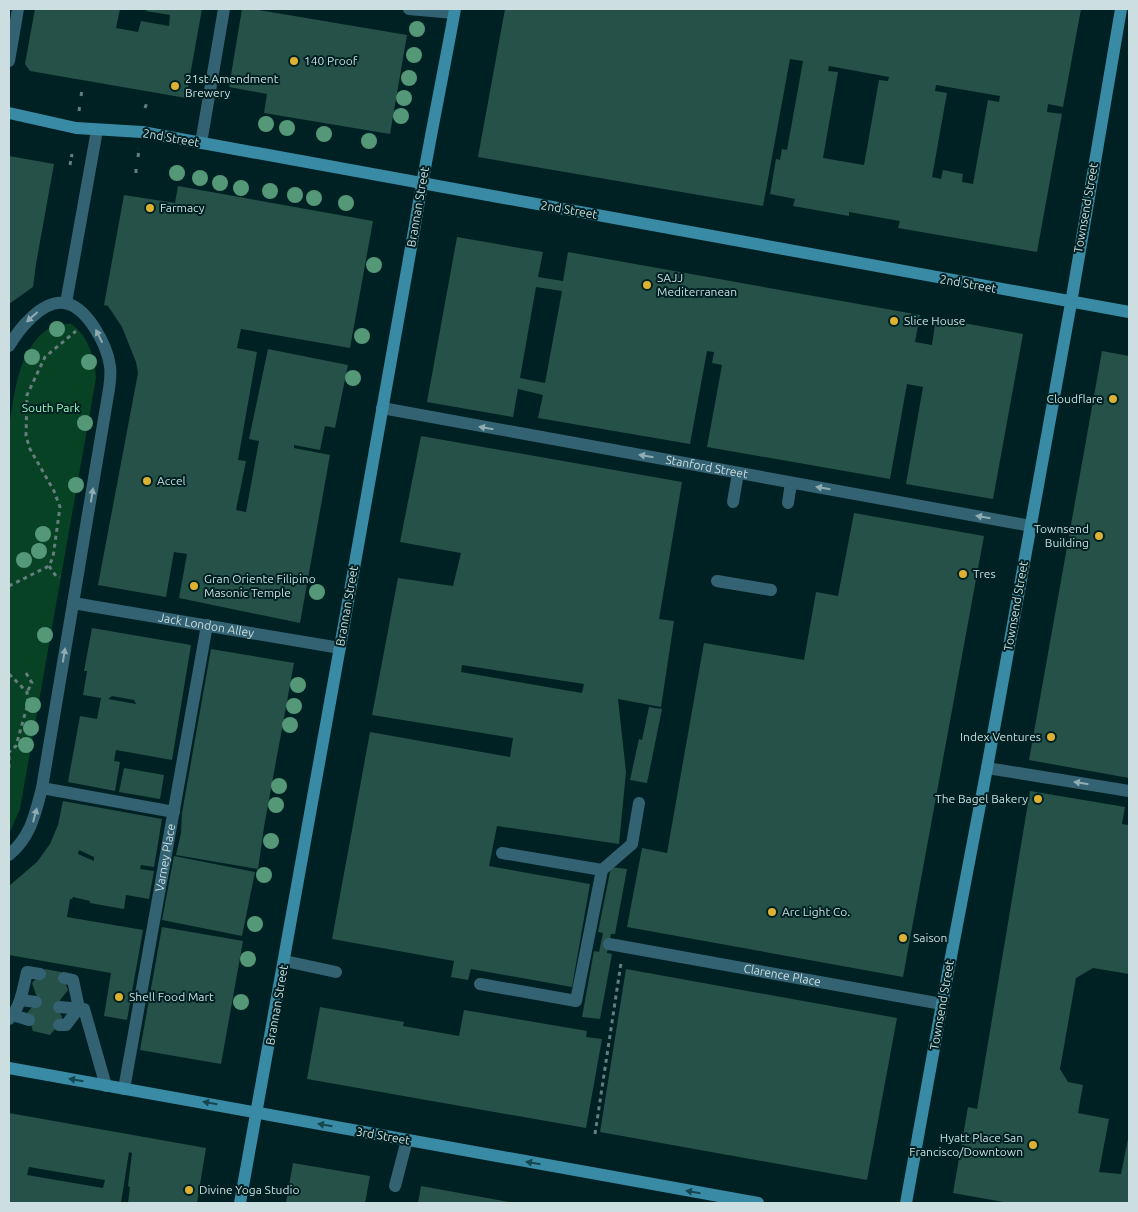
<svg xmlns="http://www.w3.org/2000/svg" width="1138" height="1212" viewBox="0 0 1138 1212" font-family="Ubuntu,sans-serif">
  <rect width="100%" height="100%" fill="#002123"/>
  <path fill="#084224" d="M56 324H71C88 335 95 358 96 378L20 809 9 834V426C16 388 18 344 56 324Z"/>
  <g fill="#255148" fill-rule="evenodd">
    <polygon points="35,9 120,9 116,28 138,32 141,21 169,26 170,15 146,11 147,9 202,9 186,98 30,71 25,64"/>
    <polygon points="242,9 253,9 407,35 390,134 264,113 267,94 229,87"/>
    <path d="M505 9H1081L1063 107 1048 104 1047 112 1062 114 1037 252 898 228 900 221 849 212V216L793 206 795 199 770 194 776 159 780 160 782 149 787 150 803 61 790 59 763 206 478 157ZM829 66 889 77 888 81 879 80 864 165 823 158 838 72 828 71ZM936 85 1000 96 999 102 988 100 973 184 962 182 963 174 943 170 941 179 932 177 947 93 935 91Z"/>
    <polygon points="9,156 54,164 36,264 33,287 9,304"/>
    <polygon points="178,186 373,221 350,348 241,329 237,348 257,352 238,460 246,461 236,510 246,512 259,441 249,439 268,349 348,365 335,428 325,426 320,450 294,445 294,448 330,455 300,623 179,598 187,554 174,552 166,597 98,585 138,373 136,362 122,327 108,306 104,305 124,195 175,203"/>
    <path d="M457 237 543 252 538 277 563 281 568 252 920 315 915 342 932 345 936 318 1023 334 993 499 906 484 923 387 907 384 890 479 707 447 722 365 712 363 714 352 707 351 690 444 538 418 543 395 518 389 513 417 427 402ZM536 287 562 291 545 383 520 378Z"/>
    <polygon points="1102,351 1129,356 1129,778 1029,760"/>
    <path d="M421 436 682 482 659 619 674 621 661 707 618 699 626 772 619 844 497 826 489 866 590 884 572 987 471 969 468 980 451 977 454 961 332 939 370 732 510 757 513 738 372 715 398 578 453 586 461 553 400 542ZM462 665 584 684 582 693 461 672Z"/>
    <polygon points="854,513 984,536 903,977 627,927 642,848 667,853 704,643 804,660 816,592 838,596"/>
    <path d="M92 628 191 645 172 760 116 750 114 761 120 762 115 791 68 782 80 716 97 719 101 698 83 695 87 671H84ZM112 696 134 700 136 704 108 699Z"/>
    <polygon points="211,649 294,663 264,827 258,869 176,855 181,833 182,813"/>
    <polygon points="649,707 662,709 647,783 630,780 639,739 642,740"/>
    <polygon points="124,768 164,775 160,799 119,792"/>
    <polygon points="1030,791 1125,807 1122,824 1129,825 1129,974 1093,968 1076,978 1060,1069 1068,1082 1083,1085 1078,1113 1109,1119 1099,1172 1121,1174 1129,1134 1129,1203 1009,1203 953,1193 968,1107 977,1109"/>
    <path d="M63 801 162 819 154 867 141 865 140 869 154 871 149 899 126 895 124 909 90 903V901L73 897 72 899H70L67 917 143 930 127 1020 104 1016 111 973 9 955V886L37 862 50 844 58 825ZM79 850 94 857V861L78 854Z"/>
    <polygon points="174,856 255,872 242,936 162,920"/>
    <polygon points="611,867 627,869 615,934 611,934 607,953 612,954 600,1019 582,1017 594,951 599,952 603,933 598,932"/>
    <polygon points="162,927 243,941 221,1064 140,1050"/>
    <polygon points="45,969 61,972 68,990 57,1004 63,1020 50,1035 33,1031 27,1013 38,1000 32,983"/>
    <polygon points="626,969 897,1018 867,1180 600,1132"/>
    <polygon points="320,1007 404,1022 403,1026 459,1036 464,1010 587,1031 586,1037 602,1039 586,1128 307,1079"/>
    <path d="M9 1113 206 1148 197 1203H128L130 1187 128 1186 132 1153 129 1152 121 1203H9ZM29 1167 105 1180 103 1188 27 1175Z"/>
    <polygon points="293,1163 370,1176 365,1203 286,1203"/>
    <polygon points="421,1186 509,1202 509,1203 418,1203"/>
  </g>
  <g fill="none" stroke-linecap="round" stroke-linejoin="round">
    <g stroke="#647d7f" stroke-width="3" stroke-dasharray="4 4" stroke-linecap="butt">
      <polyline points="81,96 82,90"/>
      <polyline points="145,108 147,102"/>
      <polyline points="79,111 80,104"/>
      <polyline points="138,157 139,149"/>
      <polyline points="70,165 72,154"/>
      <polyline points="136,173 136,167"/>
      <polyline points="49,566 56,576 60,577"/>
      <polyline points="9,586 49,566 53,557 60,507 54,491 30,449 26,436 27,395 45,357 76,331"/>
      <polyline points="26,673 32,683 27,692"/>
      <polyline points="9,674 27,692 28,703 16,746 9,752"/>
      <polyline points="9,768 9,752"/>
      <polyline points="595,1134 621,963"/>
    </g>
    <g stroke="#336272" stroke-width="12">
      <polyline points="409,9 454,13"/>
      <polyline points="733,502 738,473"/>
      <polyline points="788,503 791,483"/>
      <polyline points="717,581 771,590"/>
      <polyline points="987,768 1129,791"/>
      <polyline points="42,788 174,812"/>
      <polyline points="502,853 602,870"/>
      <path id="s1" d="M609 944 942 1004"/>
      <polyline points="285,961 336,972"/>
      <polyline points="480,984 576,1001 602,870 632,844 639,803"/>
      <polyline points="21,1000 36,1002"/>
      <polyline points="59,1007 84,1009 106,1086"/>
      <polyline points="13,1015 29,1020"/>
      <path d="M9 1019C21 1007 23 988 27 972L40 974"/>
      <polyline points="59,1025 66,1025 79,1008 73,980 64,978"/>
      <polyline points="395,1186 407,1140"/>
    </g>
    <g stroke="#336272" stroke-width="12">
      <polyline points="9,61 18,9"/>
      <polyline points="201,143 224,9"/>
      <polyline points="66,303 97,130"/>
      <path d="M9 346C19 329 42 300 64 303 87 306 107 345 110 366 111 373 110 382 109 389L42 788C35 815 31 836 9 855"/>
      <path id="s2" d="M382 408 1031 526"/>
      <path id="s3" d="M73 603 340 648"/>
      <path id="s4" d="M124 1089 207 625"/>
    </g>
    <g stroke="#398aa4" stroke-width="12">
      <polyline points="9,113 76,128 142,132 1129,312"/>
      <polyline points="9,1068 758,1203"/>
      <path d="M240 1203C301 877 356 551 415 225 427 152 442 81 455 9"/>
      <polyline points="906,1203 942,1004 987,768 1071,303 1121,9"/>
    </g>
  </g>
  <g fill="#549877">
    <circle cx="417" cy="29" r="8"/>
    <circle cx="414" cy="55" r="8"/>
    <circle cx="409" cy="78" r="8"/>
    <circle cx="404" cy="98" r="8"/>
    <circle cx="401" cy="116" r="8"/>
    <circle cx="266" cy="124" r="8"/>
    <circle cx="287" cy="128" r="8"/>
    <circle cx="324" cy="134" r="8"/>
    <circle cx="369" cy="141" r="8"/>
    <circle cx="177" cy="173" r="8"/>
    <circle cx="200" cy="178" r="8"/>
    <circle cx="220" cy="183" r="8"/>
    <circle cx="241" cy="188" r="8"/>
    <circle cx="270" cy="191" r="8"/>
    <circle cx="295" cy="195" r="8"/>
    <circle cx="314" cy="198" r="8"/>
    <circle cx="346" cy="203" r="8"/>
    <circle cx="374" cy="265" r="8"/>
    <circle cx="57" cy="329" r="8"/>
    <circle cx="362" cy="336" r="8"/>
    <circle cx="32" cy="357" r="8"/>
    <circle cx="89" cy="362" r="8"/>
    <circle cx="353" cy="378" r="8"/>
    <circle cx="85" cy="423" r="8"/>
    <circle cx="76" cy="485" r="8"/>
    <circle cx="43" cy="534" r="8"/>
    <circle cx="39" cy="551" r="8"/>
    <circle cx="24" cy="560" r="8"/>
    <circle cx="317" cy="592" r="8"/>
    <circle cx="45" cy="635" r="8"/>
    <circle cx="298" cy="685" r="8"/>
    <circle cx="33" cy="705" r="8"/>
    <circle cx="294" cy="706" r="8"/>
    <circle cx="290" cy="725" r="8"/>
    <circle cx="31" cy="728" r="8"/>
    <circle cx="26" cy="745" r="8"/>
    <circle cx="279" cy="786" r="8"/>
    <circle cx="276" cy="805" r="8"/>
    <circle cx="271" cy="841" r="8"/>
    <circle cx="264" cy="875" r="8"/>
    <circle cx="255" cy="924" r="8"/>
    <circle cx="248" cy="959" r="8"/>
    <circle cx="241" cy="1002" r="8"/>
  </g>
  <defs><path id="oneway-solid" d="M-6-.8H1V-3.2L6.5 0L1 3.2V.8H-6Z" transform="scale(1.25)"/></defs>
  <g fill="#8facb3">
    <use href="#oneway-solid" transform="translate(32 317) rotate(138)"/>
    <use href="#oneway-solid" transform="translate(99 336) rotate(-116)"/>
    <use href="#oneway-solid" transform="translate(486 428) rotate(-170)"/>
    <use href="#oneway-solid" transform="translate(646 456) rotate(-170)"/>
    <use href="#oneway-solid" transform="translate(823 488) rotate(-170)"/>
    <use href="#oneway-solid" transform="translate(92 495) rotate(-81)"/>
    <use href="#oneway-solid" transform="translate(983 517) rotate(-170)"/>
    <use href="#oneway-solid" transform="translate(64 655) rotate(-81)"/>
    <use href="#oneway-solid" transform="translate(1081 783) rotate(-171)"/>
    <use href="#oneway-solid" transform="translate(35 815) rotate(-75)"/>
  </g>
  <g fill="#144650">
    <use href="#oneway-solid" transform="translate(76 1080) rotate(-170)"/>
    <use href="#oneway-solid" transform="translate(210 1103) rotate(-170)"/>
    <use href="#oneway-solid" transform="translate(325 1125) rotate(-170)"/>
    <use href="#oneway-solid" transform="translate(533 1163) rotate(-170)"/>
    <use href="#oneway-solid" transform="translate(693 1192) rotate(-170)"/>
  </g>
  <g fill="#deb133" stroke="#002123" stroke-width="2">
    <circle cx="294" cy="61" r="5"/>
    <circle cx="175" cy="86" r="5"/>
    <circle cx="150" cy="208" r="5"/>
    <circle cx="647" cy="285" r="5"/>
    <circle cx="894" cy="321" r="5"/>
    <circle cx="1113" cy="399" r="5"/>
    <circle cx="147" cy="481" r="5"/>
    <circle cx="1099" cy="536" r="5"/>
    <circle cx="963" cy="574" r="5"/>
    <circle cx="194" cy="586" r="5"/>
    <circle cx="1051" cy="737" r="5"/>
    <circle cx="1038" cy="799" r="5"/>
    <circle cx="772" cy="912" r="5"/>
    <circle cx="903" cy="938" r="5"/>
    <circle cx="119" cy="997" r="5"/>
    <circle cx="1033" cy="1145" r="5"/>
    <circle cx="189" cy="1190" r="5"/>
  </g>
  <g text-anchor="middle" stroke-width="4" stroke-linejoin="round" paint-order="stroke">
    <g font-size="12" fill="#ccdedf" stroke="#002123" text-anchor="start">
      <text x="304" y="65">140 Proof</text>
      <text x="185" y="83">21st Amendment<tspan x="185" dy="14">Brewery</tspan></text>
      <text x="160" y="212">Farmacy</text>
      <text x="657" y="282">SAJJ<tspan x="657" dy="14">Mediterranean</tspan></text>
      <text x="904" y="325">Slice House</text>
      <text x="1103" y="403" text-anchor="end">Cloudflare</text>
      <text x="157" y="485">Accel</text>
      <text x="1089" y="533" text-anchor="end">Townsend<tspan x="1089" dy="14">Building</tspan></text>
      <text x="973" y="578">Tres</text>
      <text x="204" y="583">Gran Oriente Filipino<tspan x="204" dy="14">Masonic Temple</tspan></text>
      <text x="1041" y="741" text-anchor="end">Index Ventures</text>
      <text x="1028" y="803" text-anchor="end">The Bagel Bakery</text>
      <text x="782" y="916">Arc Light Co.</text>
      <text x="913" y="942">Saison</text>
      <text x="129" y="1001">Shell Food Mart</text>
      <text x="1023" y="1142" text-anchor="end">Hyatt Place San<tspan x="1023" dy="14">Francisco/Downtown</tspan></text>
      <text x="199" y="1194">Divine Yoga Studio</text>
    </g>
    <g font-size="12" fill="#ccdedf" stroke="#002123">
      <text transform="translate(171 138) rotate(10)" y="4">2nd Street</text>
      <text transform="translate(418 207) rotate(-80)" y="4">Brannan Street</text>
      <text transform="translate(1086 208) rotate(-80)" y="4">Townsend Street</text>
      <text transform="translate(569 210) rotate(10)" y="4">2nd Street</text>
      <text transform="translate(968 284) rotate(10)" y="4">2nd Street</text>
      <text dy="4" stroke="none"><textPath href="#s2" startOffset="330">Stanford Street</textPath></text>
      <text transform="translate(347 606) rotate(-80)" y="4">Brannan Street</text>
      <text transform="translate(1016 606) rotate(-80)" y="4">Townsend Street</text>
      <text dy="4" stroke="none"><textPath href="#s3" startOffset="135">Jack London Alley</textPath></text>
      <text dy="4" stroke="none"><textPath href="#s4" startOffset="235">Varney Place</textPath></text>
      <text dy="4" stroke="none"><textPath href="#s1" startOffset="176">Clarence Place</textPath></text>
      <text transform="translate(277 1005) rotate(-80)" y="4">Brannan Street</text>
      <text transform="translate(942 1005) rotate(-80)" y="4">Townsend Street</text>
      <text transform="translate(383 1136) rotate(10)" y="4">3rd Street</text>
    </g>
    <g font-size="12" fill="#98fabc" stroke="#002123">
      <text x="51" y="412">South Park</text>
    </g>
  </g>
  <rect width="1138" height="1212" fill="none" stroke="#ccdedf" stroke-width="20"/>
</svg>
